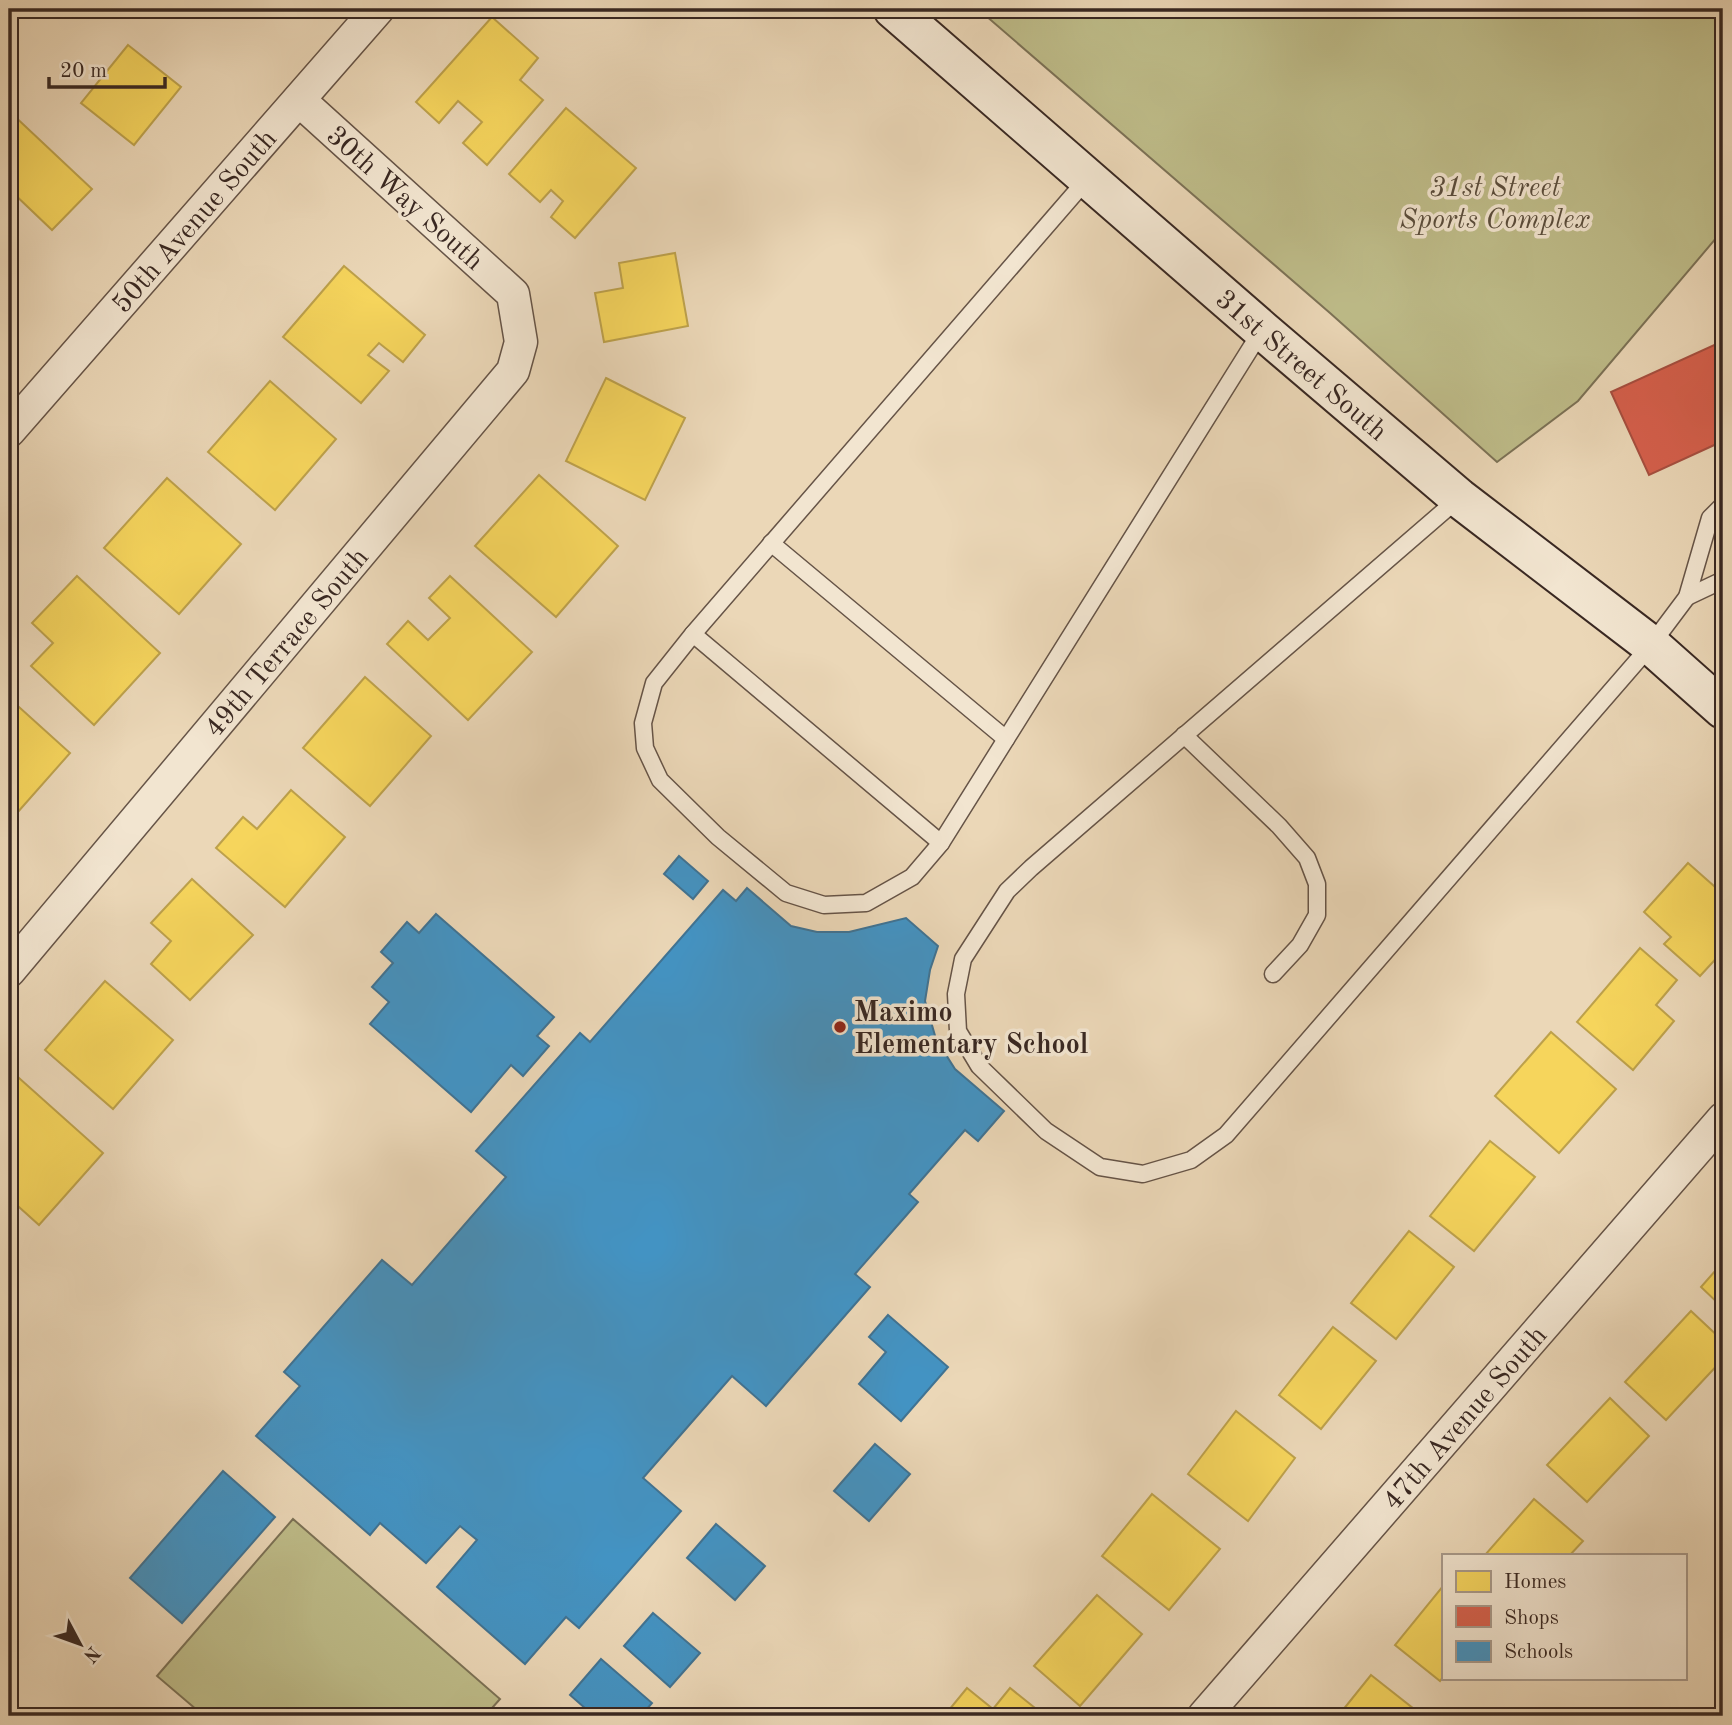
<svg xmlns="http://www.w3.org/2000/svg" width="1732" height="1725" viewBox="0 0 1732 1725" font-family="'Old Standard TT',serif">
  <rect width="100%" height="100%" fill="#ebd7b7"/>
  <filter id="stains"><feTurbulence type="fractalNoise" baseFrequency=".00286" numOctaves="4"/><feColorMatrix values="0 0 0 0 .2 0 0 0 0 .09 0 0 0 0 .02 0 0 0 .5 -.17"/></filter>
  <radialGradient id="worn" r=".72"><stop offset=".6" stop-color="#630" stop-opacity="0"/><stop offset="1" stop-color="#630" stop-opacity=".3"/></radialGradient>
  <g fill="#bebc89" stroke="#7c7256" stroke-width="2">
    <polygon points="978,9 1723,9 1723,230 1578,401 1497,462 1330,313"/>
    <polygon points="293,1519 500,1699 485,1716 204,1716 157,1676"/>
  </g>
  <g fill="#f6d55c" stroke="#bda14b" stroke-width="2">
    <polygon points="492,17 538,58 520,80 543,100 487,165 463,143 482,122 458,101 439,123 416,102"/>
    <polygon points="128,45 181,87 134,145 81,103"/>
    <polygon points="566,108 636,168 575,238 551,217 563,201 551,190 540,202 509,174"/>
    <polygon points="9,111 92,189 52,230 9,189"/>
    <polygon points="675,253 688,326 604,342 595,293 623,288 619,263"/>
    <polygon points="344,266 425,335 403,362 379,343 368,355 389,371 361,403 283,337"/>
    <polygon points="606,378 685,418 645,500 566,461"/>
    <polygon points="270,381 336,439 275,510 208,452"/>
    <polygon points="539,475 618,546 556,617 475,546"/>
    <polygon points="167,478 241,544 179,614 104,548"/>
    <polygon points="77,576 160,653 94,725 31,666 53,643 32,623"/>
    <polygon points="450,576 532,652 468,720 387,644 408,621 428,640 450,618 429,598"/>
    <polygon points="365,677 431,736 370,806 303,748"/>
    <polygon points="9,698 70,753 9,822"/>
    <polygon points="291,790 345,837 285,907 216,848 243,817 257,829"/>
    <polygon points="1688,863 1723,894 1722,918 1723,951 1700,976 1664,944 1671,937 1644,912"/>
    <polygon points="192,879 253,935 190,1000 151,964 171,941 151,923"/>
    <polygon points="1640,948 1677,980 1656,1005 1674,1021 1633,1070 1577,1022"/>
    <polygon points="105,981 173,1040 113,1109 45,1050"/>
    <polygon points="1551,1032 1616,1089 1559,1153 1495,1096"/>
    <polygon points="19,1078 103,1153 39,1225 9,1198 9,1090"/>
    <polygon points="1490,1141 1535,1177 1474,1251 1430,1216"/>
    <polygon points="1409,1231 1454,1267 1396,1339 1351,1303"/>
    <polygon points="1723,1262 1723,1308 1701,1287"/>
    <polygon points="1691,1311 1723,1341 1723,1359 1666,1420 1625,1382"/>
    <polygon points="1333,1327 1376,1361 1321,1429 1279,1395"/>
    <polygon points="1610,1398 1649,1436 1587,1502 1547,1465"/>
    <polygon points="1236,1411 1295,1458 1248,1521 1188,1474"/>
    <polygon points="1152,1494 1220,1549 1169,1610 1102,1556"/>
    <polygon points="1534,1499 1583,1541 1570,1555 1485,1555"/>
    <polygon points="1443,1586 1443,1677 1440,1681 1395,1645"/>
    <polygon points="1097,1595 1142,1634 1080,1706 1034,1666"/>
    <polygon points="1371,1675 1414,1709 1408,1716 1338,1716"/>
    <polygon points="967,1688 993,1709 1010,1688 1045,1716 944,1716"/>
  </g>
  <polygon fill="#d6604d" stroke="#a74f40" stroke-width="2" points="1723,341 1723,441 1649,475 1611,392"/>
  <g fill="#4393c3" stroke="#407393" stroke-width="2">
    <polygon points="679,856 708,881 693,899 664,874"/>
    <polygon points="747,888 791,926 817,932 849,932 906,918 938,946 930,970 925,1001 936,1039 955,1069 1004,1111 978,1141 965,1130 909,1194 918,1202 855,1274 870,1287 766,1406 732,1376 643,1478 681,1511 579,1628 566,1617 525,1664 437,1587 477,1540 460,1526 426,1563 380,1523 370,1535 256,1436 300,1386 284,1372 382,1260 412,1285 506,1177 476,1151 580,1033 590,1042 723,890 736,901"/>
    <polygon points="436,914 554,1017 537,1036 549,1046 523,1076 511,1065 471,1112 370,1024 389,1002 372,987 393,963 381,952 407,922 419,933"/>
    <polygon points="888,1315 948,1367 901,1421 859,1384 886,1352 869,1337"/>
    <polygon points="875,1444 910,1474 869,1521 834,1491"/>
    <polygon points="223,1471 275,1517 182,1623 130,1578"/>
    <polygon points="716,1524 765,1566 735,1600 687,1558"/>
    <polygon points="653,1613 700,1653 670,1687 624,1646"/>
    <polygon points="601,1659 652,1703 641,1716 594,1716 570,1695"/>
  </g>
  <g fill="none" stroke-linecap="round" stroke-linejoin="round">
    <g stroke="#665447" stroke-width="19">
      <g id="lane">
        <polyline points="1088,178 693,634 654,683 643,723 645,748 660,780 718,837 786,893 824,905 866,903 912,877 941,843 1262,330"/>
        <polyline points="1459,498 1031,868 1007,891 963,959 956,994 958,1031 979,1066 1046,1131 1100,1167 1143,1174 1191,1160 1226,1135 1651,645 1687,597 1710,518 1723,505"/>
        <polyline points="771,543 1006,739"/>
        <polyline points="1687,597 1723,580"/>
        <polyline points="693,634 941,843"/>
        <polyline points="1184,735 1279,826 1307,858 1317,884 1317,915 1300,945 1273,974"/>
      </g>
    </g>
    <g stroke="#665447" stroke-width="35">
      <g id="street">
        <path id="s1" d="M9 431 378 9"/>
        <path id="s2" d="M9 971 513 371 521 342 513 294 299 100"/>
        <path id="s3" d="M1204 1716 1723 1119"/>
      </g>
    </g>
    <g stroke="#392822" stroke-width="42">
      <g id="secondary">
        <path id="s4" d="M893 9 1262 330 1459 498 1651 645 1723 709"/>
      </g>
    </g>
    <use href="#lane" stroke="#f2e5d0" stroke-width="16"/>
    <use href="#street" stroke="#f2e5d0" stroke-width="32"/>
    <use href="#secondary" stroke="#f2e5d0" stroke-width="38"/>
  </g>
  <circle fill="#8f2418" stroke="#f2e5d0" stroke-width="2.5" cx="840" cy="1027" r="7"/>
  <g text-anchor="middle" stroke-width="7" stroke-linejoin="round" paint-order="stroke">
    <g font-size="28" font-style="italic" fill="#5a4d3c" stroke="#f2e5d0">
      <text x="1495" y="196">31st Street<tspan x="1495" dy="32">Sports Complex</tspan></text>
    </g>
    <g font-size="28" fill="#392822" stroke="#f2e5d0">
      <text transform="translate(406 197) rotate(42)" y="10">30th Way South</text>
      <text dy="10" stroke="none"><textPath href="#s1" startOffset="280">50th Avenue South</textPath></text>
      <text dy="10" stroke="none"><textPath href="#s4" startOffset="542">31st Street South</textPath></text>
      <text dy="10" stroke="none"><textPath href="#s2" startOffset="430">49th Terrace South</textPath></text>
      <text dy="10" stroke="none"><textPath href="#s3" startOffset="396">47th Avenue South</textPath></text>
    </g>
    <g font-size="28" font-weight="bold" fill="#392822" stroke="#f2e5d0" text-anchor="start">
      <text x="854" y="1021">Maximo<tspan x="854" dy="32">Elementary School</tspan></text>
    </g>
  </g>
  <rect width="1732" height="1725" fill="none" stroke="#ebd7b7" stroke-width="35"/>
  <rect x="10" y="10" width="1711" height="1704" fill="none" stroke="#392822" stroke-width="3.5"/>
  <rect x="18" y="18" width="1697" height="1690" fill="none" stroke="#392822" stroke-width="2"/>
  <rect x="1442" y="1554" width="245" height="126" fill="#f2e5d0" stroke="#a8998a" stroke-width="2"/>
  <rect x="1456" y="1571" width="35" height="21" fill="#f6d55c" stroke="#a8998a" stroke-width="2"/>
  <text x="1504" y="1588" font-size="21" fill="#392822">Homes</text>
  <rect x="1456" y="1606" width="35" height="21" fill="#d6604d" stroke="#a8998a" stroke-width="2"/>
  <text x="1504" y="1624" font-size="21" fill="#392822">Shops</text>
  <rect x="1456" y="1641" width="35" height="21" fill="#4393c3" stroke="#a8998a" stroke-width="2"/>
  <text x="1504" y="1658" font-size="21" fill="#392822">Schools</text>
  <g transform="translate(80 1644) rotate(131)" stroke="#f2e5d0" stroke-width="5" paint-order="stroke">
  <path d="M0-5L12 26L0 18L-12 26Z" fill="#392822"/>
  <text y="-10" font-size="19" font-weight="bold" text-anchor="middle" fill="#392822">N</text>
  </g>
  <path d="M49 77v10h116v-10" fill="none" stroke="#392822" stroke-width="3.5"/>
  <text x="60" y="77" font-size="21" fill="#392822" stroke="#f2e5d0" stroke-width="5" paint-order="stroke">20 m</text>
  <rect width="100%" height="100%" filter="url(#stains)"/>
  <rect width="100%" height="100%" fill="url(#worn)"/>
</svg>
